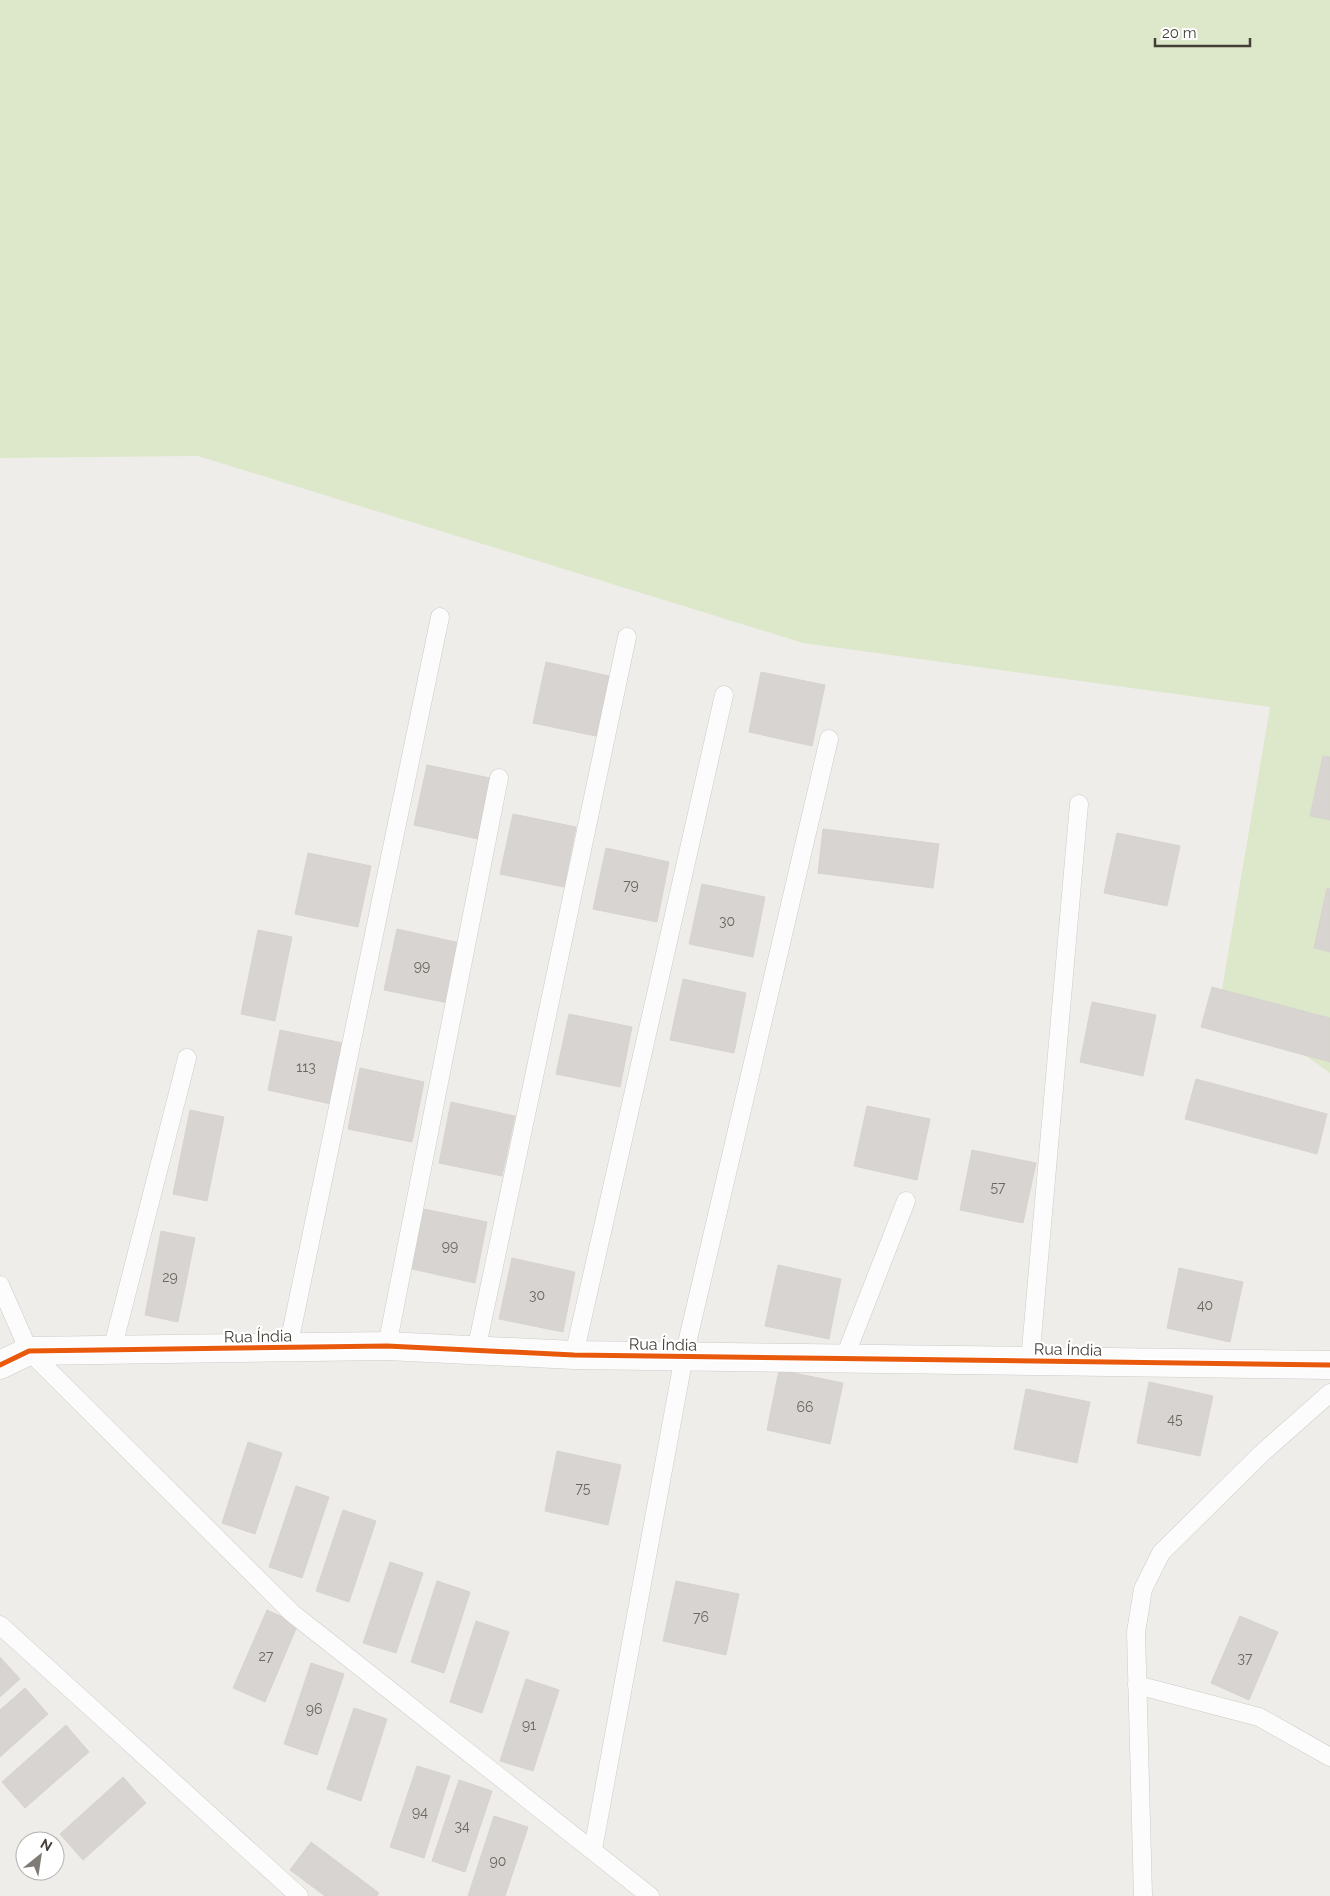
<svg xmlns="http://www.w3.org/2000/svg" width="1330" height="1896" viewBox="0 0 1330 1896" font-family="Raleway,sans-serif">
  <rect width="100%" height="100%" fill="#efedea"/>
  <polygon fill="#dde8cb" points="0,0 1330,0 1330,1073 1221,995 1270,707 803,643 198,456 0,458"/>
  <g fill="#d7d4d1" stroke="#d7d4cf">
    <polygon points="546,662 609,676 596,736 533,723"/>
    <polygon points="761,672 825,685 812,746 749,732"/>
    <polygon points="1323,756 1330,757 1330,820 1310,816"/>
    <polygon points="427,765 490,778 478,839 414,825"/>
    <polygon points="513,814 576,827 564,887 500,874"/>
    <polygon points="823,829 939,844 933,888 818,873"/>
    <polygon points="1117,833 1180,846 1167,906 1104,893"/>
    <polygon points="606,848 669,862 657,922 593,909"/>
    <polygon points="308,853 371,866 358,927 295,914"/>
    <polygon points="702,884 765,897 753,957 689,944"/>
    <polygon points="1327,888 1330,889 1330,952 1314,948"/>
    <polygon points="397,929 460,943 448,1003 384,990"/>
    <polygon points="258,930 292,937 275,1021 241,1014"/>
    <polygon points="683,979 746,993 734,1053 670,1040"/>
    <polygon points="1212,987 1330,1018 1330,1062 1201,1027"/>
    <polygon points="1092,1002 1156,1015 1143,1076 1080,1062"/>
    <polygon points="569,1014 632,1027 620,1087 556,1074"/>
    <polygon points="280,1030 343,1043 331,1104 268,1090"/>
    <polygon points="360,1068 424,1082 412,1142 348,1129"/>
    <polygon points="1196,1079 1327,1114 1317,1154 1185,1119"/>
    <polygon points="451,1102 515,1116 502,1176 439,1163"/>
    <polygon points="867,1106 930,1119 917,1180 854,1166"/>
    <polygon points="190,1110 224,1117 207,1201 173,1194"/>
    <polygon points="972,1150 1036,1163 1023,1223 960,1210"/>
    <polygon points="424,1209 487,1222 475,1283 412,1269"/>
    <polygon points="161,1231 195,1238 178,1322 145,1315"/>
    <polygon points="512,1258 575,1272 563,1332 499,1319"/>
    <polygon points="778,1265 841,1279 829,1339 765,1326"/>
    <polygon points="1179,1268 1243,1282 1230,1342 1167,1328"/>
    <polygon points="779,1370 843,1383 830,1444 767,1430"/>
    <polygon points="1149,1382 1213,1396 1200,1456 1137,1443"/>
    <polygon points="1026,1389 1090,1402 1077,1463 1014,1449"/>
    <polygon points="248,1442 282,1453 255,1534 222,1523"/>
    <polygon points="557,1451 621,1465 608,1525 545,1511"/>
    <polygon points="296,1486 329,1497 302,1578 269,1567"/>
    <polygon points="343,1510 376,1521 349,1602 316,1591"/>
    <polygon points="390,1562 423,1573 396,1653 363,1643"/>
    <polygon points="437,1581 470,1592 444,1673 411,1662"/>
    <polygon points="676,1581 739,1594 726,1655 663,1641"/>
    <polygon points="267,1610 298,1624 265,1702 233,1688"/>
    <polygon points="1240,1616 1278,1632 1249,1700 1211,1683"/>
    <polygon points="476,1621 509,1632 482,1713 450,1702"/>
    <polygon points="0,1657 20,1679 0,1697"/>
    <polygon points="311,1663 344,1674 317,1755 284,1744"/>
    <polygon points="526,1679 559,1690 533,1771 500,1761"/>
    <polygon points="25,1688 48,1714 0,1757 0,1710"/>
    <polygon points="354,1708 387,1719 361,1801 327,1789"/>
    <polygon points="66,1725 89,1752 25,1808 2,1782"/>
    <polygon points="417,1766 450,1776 424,1858 390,1847"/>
    <polygon points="123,1777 146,1803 83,1860 60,1834"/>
    <polygon points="459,1780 492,1791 465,1872 432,1861"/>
    <polygon points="494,1816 528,1827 505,1896 468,1896"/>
    <polygon points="311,1842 379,1893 377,1896 325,1896 290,1870"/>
  </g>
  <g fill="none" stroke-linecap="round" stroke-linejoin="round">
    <g stroke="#cdcbc7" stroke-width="19">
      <g id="service">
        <polyline points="0,1285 29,1351 292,1613 650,1896"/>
        <polyline points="387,1346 499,778"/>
        <polyline points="288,1348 440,617"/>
        <polyline points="112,1350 187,1058"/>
        <polyline points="476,1351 627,637"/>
        <polyline points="574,1355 724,695"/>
        <polyline points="844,1359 906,1201"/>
        <polyline points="1030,1361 1079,804"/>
        <polyline points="0,1625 299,1896"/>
        <polyline points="1137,1685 1259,1717 1330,1757"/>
        <polyline points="593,1849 684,1356 829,739"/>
        <polyline points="1143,1896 1136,1632 1143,1589 1161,1553 1261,1454 1330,1393"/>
      </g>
    </g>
    <g stroke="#cdcbc7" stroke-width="29">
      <polyline id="minor" points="0,1365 29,1351 387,1346 574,1355 1330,1365"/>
    </g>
    <use href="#service" stroke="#fdfcfc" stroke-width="18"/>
    <use href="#minor" stroke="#fdfcfc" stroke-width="28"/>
    <g stroke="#fff" stroke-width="8">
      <polyline id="cycleway" points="0,1365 29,1351 387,1346 574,1355 1330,1365"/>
    </g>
    <use href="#cycleway" stroke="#e8590c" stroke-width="5"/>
  </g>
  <g text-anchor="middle" stroke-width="4.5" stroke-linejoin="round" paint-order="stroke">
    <g font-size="14" fill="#6b655e">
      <text x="631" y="890">79</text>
      <text x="727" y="926">30</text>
      <text x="422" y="971">99</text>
      <text x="306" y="1072">113</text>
      <text x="998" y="1192">57</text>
      <text x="450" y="1251">99</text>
      <text x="170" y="1282">29</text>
      <text x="537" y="1300">30</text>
      <text x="1205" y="1310">40</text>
      <text x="805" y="1412">66</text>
      <text x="1175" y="1424">45</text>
      <text x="583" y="1493">75</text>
      <text x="701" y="1622">76</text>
      <text x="266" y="1661">27</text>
      <text x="1245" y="1663">37</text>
      <text x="314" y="1714">96</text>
      <text x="529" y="1730">91</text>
      <text x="420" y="1817">94</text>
      <text x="462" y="1831">34</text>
      <text x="498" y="1866">90</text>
    </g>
    <g font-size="16" fill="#453e36" stroke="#fff">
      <text transform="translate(258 1336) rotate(-1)" y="6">Rua Índia</text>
      <text transform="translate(663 1344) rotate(1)" y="6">Rua Índia</text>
      <text transform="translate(1068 1349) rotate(1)" y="6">Rua Índia</text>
    </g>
  </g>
  <g transform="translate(40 1856) rotate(30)"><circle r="24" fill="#ffffff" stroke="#b5b2af"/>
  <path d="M0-4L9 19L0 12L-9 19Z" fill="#807b75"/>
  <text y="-8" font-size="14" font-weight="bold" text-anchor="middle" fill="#453e36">N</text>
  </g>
  <path d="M1155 38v8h95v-8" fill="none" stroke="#453e36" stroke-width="2.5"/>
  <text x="1162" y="38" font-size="15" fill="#453e36" stroke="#ffffff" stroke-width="4" paint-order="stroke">20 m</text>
</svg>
